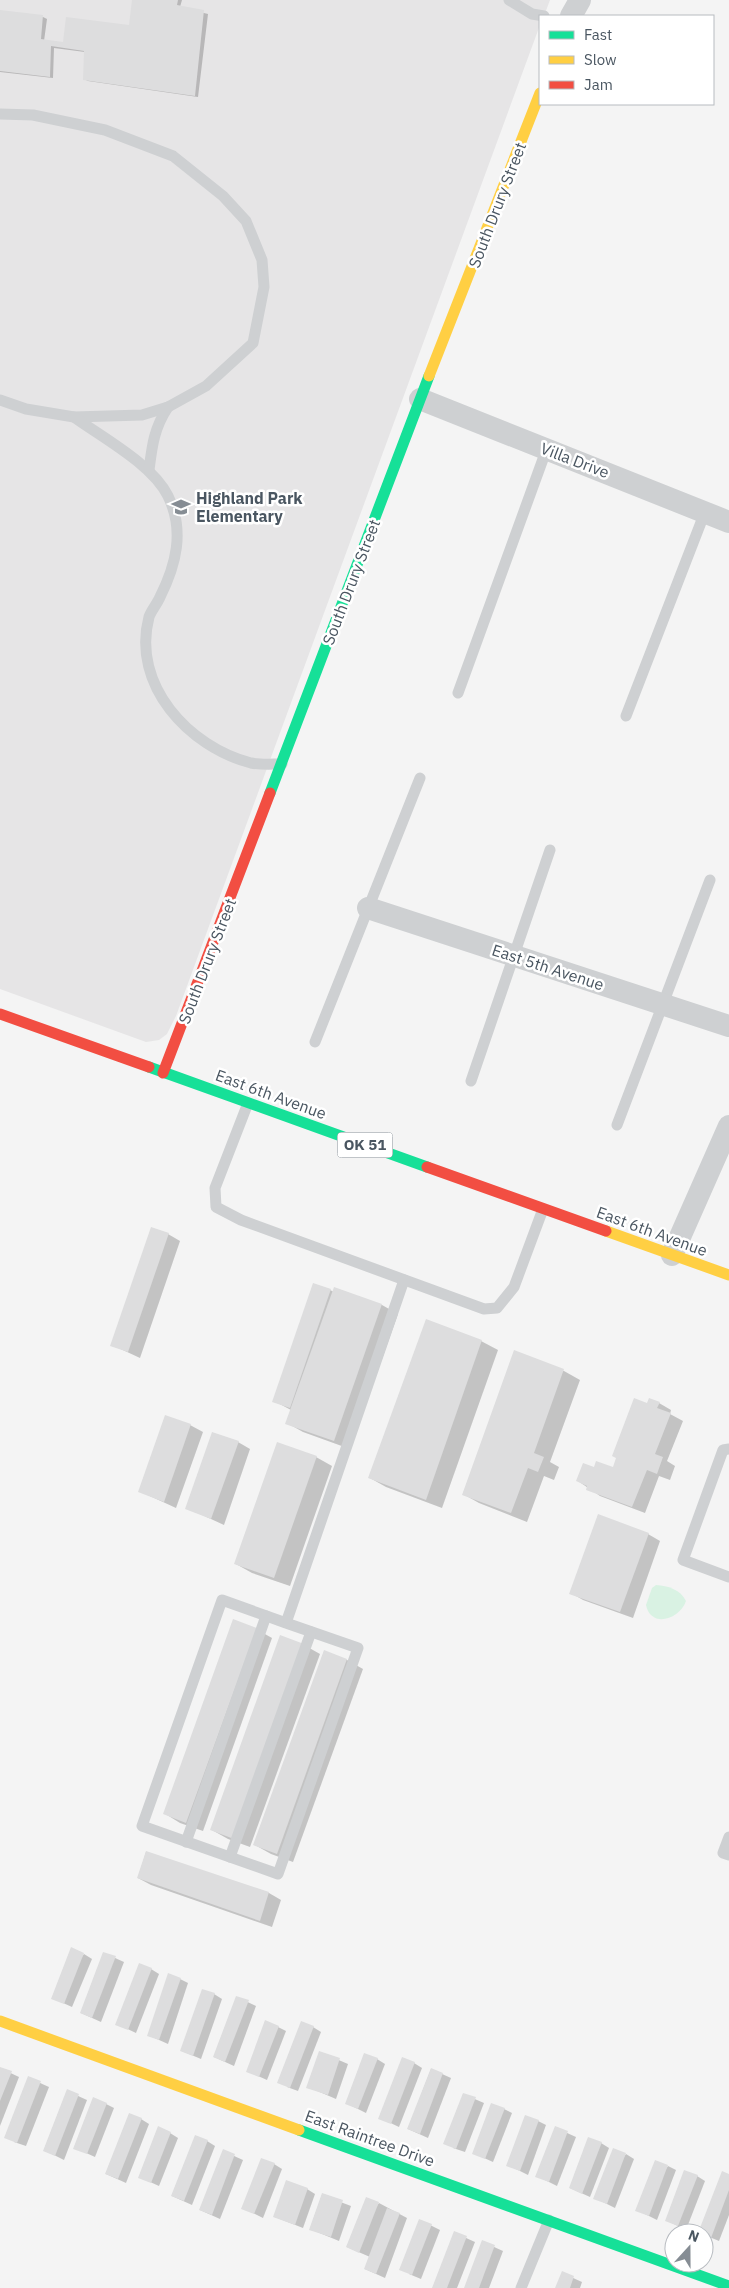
<svg xmlns="http://www.w3.org/2000/svg" width="729" height="2288" viewBox="0 0 729 2288" font-family="'IBM Plex Sans',sans-serif">
  <rect width="100%" height="100%" fill="#f4f4f4"/>
  <polygon fill="#e6e5e6" points="0,0 550,0 544,16 540,16 540,25 176,1016 167,1034 159,1040 146,1042 0,989"/>
  <path fill="#d9f2e3" d="M656 1585C668 1586 680 1589 686 1601 680 1619 651 1629 646 1605L652 1588Z"/>
  <g fill="#0003">
    <polygon points="133,0 182,0 180,7 208,14 198,97 88,81 84,79 85,52 54,48 53,78 0,72 0,11 43,17 47,19 44,41 64,43 130,26"/>
    <polygon points="168,1234 180,1241 140,1358 112,1345"/>
    <polygon points="335,1288 382,1305 398,1314 350,1449 303,1432 287,1423 291,1410 274,1401 330,1290 334,1292"/>
    <polygon points="481,1341 498,1350 442,1508 386,1487 370,1478"/>
    <polygon points="515,1352 564,1371 580,1380 550,1462 559,1467 554,1480 544,1476 527,1522 479,1503 463,1494"/>
    <polygon points="659,1403 671,1410 670,1414 683,1421 667,1461 675,1466 670,1480 659,1476 645,1513 600,1496 578,1481 595,1468 614,1469 648,1405"/>
    <polygon points="190,1425 203,1432 176,1508 139,1491"/>
    <polygon points="238,1442 250,1449 224,1525 187,1508"/>
    <polygon points="316,1457 332,1466 290,1586 252,1573 236,1564"/>
    <polygon points="648,1534 660,1541 633,1618 583,1600 571,1593"/>
    <polygon points="256,1629 272,1638 203,1831 180,1823 164,1813"/>
    <polygon points="304,1645 320,1654 250,1847 228,1839 212,1830"/>
    <polygon points="324,1652 347,1660 363,1669 293,1862 271,1854 255,1845"/>
    <polygon points="146,1852 269,1893 281,1900 272,1927 151,1885 138,1878"/>
    <polygon points="104,1953 124,1962 101,2022 81,2013"/>
    <polygon points="84,1954 92,1959 72,2007 52,1998"/>
    <polygon points="151,1969 159,1974 136,2033 117,2024"/>
    <polygon points="180,1979 188,1983 168,2044 148,2035"/>
    <polygon points="214,1994 222,1999 201,2059 182,2051"/>
    <polygon points="237,1997 256,2006 234,2066 214,2057"/>
    <polygon points="278,2027 286,2031 267,2080 247,2071"/>
    <polygon points="313,2027 321,2032 298,2091 287,2087"/>
    <polygon points="320,2052 348,2064 336,2099 308,2087"/>
    <polygon points="377,2059 385,2064 366,2113 346,2103"/>
    <polygon points="414,2063 422,2068 399,2127 380,2118"/>
    <polygon points="0,2068 19,2077 0,2126"/>
    <polygon points="431,2069 451,2078 428,2138 408,2129"/>
    <polygon points="29,2078 49,2087 26,2146 14,2142"/>
    <polygon points="67,2091 87,2100 64,2160 44,2150"/>
    <polygon points="463,2094 484,2103 465,2152 453,2148"/>
    <polygon points="106,2104 114,2108 95,2157 75,2148"/>
    <polygon points="504,2109 512,2113 493,2162 473,2153"/>
    <polygon points="141,2119 149,2124 126,2183 106,2174"/>
    <polygon points="538,2121 546,2125 528,2175 508,2165"/>
    <polygon points="556,2128 576,2137 557,2186 537,2176"/>
    <polygon points="170,2133 178,2138 159,2186 139,2177"/>
    <polygon points="207,2141 215,2146 192,2205 172,2196"/>
    <polygon points="601,2143 609,2148 590,2197 570,2188"/>
    <polygon points="223,2151 243,2160 220,2219 200,2210"/>
    <polygon points="626,2154 634,2159 615,2208 595,2198"/>
    <polygon points="274,2164 282,2169 263,2218 243,2208"/>
    <polygon points="668,2166 676,2170 657,2220 637,2210"/>
    <polygon points="697,2176 705,2181 686,2230 666,2220"/>
    <polygon points="729,2176 729,2215 719,2241 700,2233"/>
    <polygon points="307,2189 315,2194 303,2228 275,2217"/>
    <polygon points="322,2195 351,2206 339,2241 310,2229"/>
    <polygon points="379,2203 407,2218 385,2278 365,2269 370,2257 347,2247"/>
    <polygon points="420,2220 440,2230 421,2279 409,2274"/>
    <polygon points="455,2233 475,2242 457,2288 434,2288"/>
    <polygon points="483,2242 503,2251 489,2288 465,2288"/>
    <polygon points="562,2273 582,2282 580,2288 556,2288"/>
  </g>
  <g fill="#ddddde">
    <polygon points="132,0 178,0 177,5 204,10 195,96 83,80 84,51 51,46 50,77 0,71 0,10 43,15 41,39 63,42 66,17 129,25"/>
    <polygon points="151,1227 169,1233 128,1352 110,1346"/>
    <polygon points="313,1283 331,1289 290,1408 272,1402"/>
    <polygon points="334,1287 382,1304 334,1441 285,1424"/>
    <polygon points="426,1319 482,1340 426,1500 368,1478"/>
    <polygon points="514,1350 564,1369 534,1453 544,1457 538,1472 528,1468 511,1513 462,1495"/>
    <polygon points="634,1398 647,1403 649,1398 660,1402 657,1408 671,1413 655,1454 663,1457 657,1474 647,1470 632,1507 586,1490 587,1486 576,1481 583,1463 594,1467 596,1461 613,1467 616,1458 612,1456"/>
    <polygon points="165,1415 191,1424 164,1502 138,1492"/>
    <polygon points="212,1432 239,1441 211,1519 185,1509"/>
    <polygon points="277,1442 317,1456 274,1578 234,1564"/>
    <polygon points="598,1514 649,1533 620,1612 569,1594"/>
    <polygon points="233,1619 257,1628 186,1823 163,1814"/>
    <polygon points="280,1635 304,1644 234,1839 210,1830"/>
    <polygon points="324,1650 347,1659 277,1854 253,1845"/>
    <polygon points="146,1851 269,1892 260,1921 137,1878"/>
    <polygon points="71,1947 84,1953 64,2004 51,1999"/>
    <polygon points="103,1952 116,1956 92,2018 80,2013"/>
    <polygon points="139,1963 152,1968 128,2030 115,2025"/>
    <polygon points="168,1973 181,1978 159,2040 147,2036"/>
    <polygon points="202,1989 215,1993 193,2056 180,2051"/>
    <polygon points="236,1996 249,2000 225,2062 213,2057"/>
    <polygon points="265,2020 279,2026 259,2077 246,2072"/>
    <polygon points="301,2021 314,2026 290,2088 277,2083"/>
    <polygon points="319,2051 340,2058 328,2095 306,2088"/>
    <polygon points="364,2053 378,2058 358,2109 345,2104"/>
    <polygon points="402,2057 415,2062 391,2124 378,2119"/>
    <polygon points="0,2067 12,2071 0,2101"/>
    <polygon points="431,2068 443,2073 420,2134 407,2129"/>
    <polygon points="28,2076 41,2081 17,2143 4,2138"/>
    <polygon points="67,2089 79,2094 55,2156 43,2151"/>
    <polygon points="463,2093 476,2097 456,2149 443,2144"/>
    <polygon points="93,2097 107,2103 87,2154 73,2149"/>
    <polygon points="491,2103 505,2108 485,2159 472,2154"/>
    <polygon points="129,2113 142,2118 118,2179 105,2174"/>
    <polygon points="525,2115 539,2120 520,2171 506,2166"/>
    <polygon points="158,2126 171,2132 151,2183 138,2178"/>
    <polygon points="555,2126 568,2131 549,2182 535,2177"/>
    <polygon points="195,2135 208,2140 184,2201 171,2196"/>
    <polygon points="588,2137 602,2142 582,2194 569,2188"/>
    <polygon points="613,2148 626,2153 607,2204 593,2199"/>
    <polygon points="223,2149 235,2154 212,2215 199,2210"/>
    <polygon points="261,2158 275,2163 254,2214 241,2209"/>
    <polygon points="655,2160 668,2165 649,2216 635,2211"/>
    <polygon points="684,2170 698,2175 678,2226 665,2221"/>
    <polygon points="722,2171 729,2174 729,2190 711,2238 704,2235 704,2233 698,2233"/>
    <polygon points="286,2180 308,2188 295,2225 273,2217"/>
    <polygon points="322,2193 343,2200 331,2237 309,2230"/>
    <polygon points="366,2197 379,2202 359,2253 346,2247"/>
    <polygon points="387,2208 400,2213 376,2274 364,2269"/>
    <polygon points="419,2219 432,2224 412,2275 399,2270"/>
    <polygon points="454,2231 467,2236 447,2288 432,2288"/>
    <polygon points="482,2240 495,2245 479,2288 464,2288"/>
    <polygon points="562,2271 574,2276 570,2288 555,2288"/>
  </g>
  <g fill="none" stroke-linecap="round" stroke-linejoin="round">
    <g stroke="#ced0d2" stroke-width="11">
      <polyline points="509,0 532,14 544,16"/>
      <polyline points="0,114 33,115 105,130 173,156 223,196 246,221 262,260 264,287 253,343 206,386 168,407 142,415 74,417 26,409 0,400"/>
      <path d="M74 417C103 438 152 464 168 496 185 531 176 565 160 597 157 604 151 611 149 617 131 685 189 747 251 763 261 765 272 764 282 764"/>
      <path d="M149 470C152 446 154 428 168 407"/>
      <polyline points="458,693 547,448"/>
      <polyline points="626,716 705,512"/>
      <polyline points="315,1042 420,778"/>
      <polyline points="471,1081 550,850"/>
      <polyline points="248,1103 215,1188 216,1207 241,1220 484,1309 497,1308 514,1287 543,1209"/>
      <polyline points="617,1125 710,880"/>
      <polyline points="729,1449 723,1450 683,1560 729,1577"/>
      <polyline points="286,1623 358,1648 278,1874 142,1826 222,1600 286,1623 404,1280"/>
      <polyline points="729,1837 723,1853 729,1855"/>
      <polyline points="186,1842 266,1616"/>
      <polyline points="230,1857 311,1632"/>
      <polyline points="521,2288 549,2220"/>
    </g>
    <g stroke="#ced0d2" stroke-width="22">
      <polyline points="571,16 580,0"/>
      <polyline points="420,399 729,522"/>
      <polyline points="368,908 729,1026"/>
      <polyline points="672,1255 729,1126"/>
    </g>
    <g stroke="#16e098" stroke-width="11">
      <polyline points="270,793 429,376"/>
      <polyline points="149,1067 427,1167"/>
      <polyline points="299,2130 729,2286"/>
    </g>
    <g stroke="#ffcf43" stroke-width="11">
      <polyline points="429,376 540,93"/>
      <polyline points="606,1231 729,1275"/>
      <polyline points="0,2021 299,2130"/>
    </g>
    <g stroke="#f24e42" stroke-width="11">
      <polyline points="0,1014 149,1067"/>
      <polyline points="163,1073 270,793"/>
      <polyline points="427,1167 606,1231"/>
    </g>
  </g>
  <defs>
    <g id="school-bare" transform="scale(1.5)"><path d="M0-5L7-2L0 1L-7-2ZM-4 1L0 2.5L4 1V4Q0 6-4 4Z" fill="#868d94" stroke="#fff" stroke-width="2.5" paint-order="stroke"/></g>
  </defs>
  <g fill-rule="evenodd">
    <use href="#school-bare" x="181" y="507"/>
  </g>
  <g text-anchor="middle" stroke-width="5" stroke-linejoin="round" paint-order="stroke">
    <rect fill="#fff" stroke="#808990" stroke-width="1" x="337.5" y="1132.5" width="55" height="25" rx="4"/>
    <g font-size="15" font-weight="bold" fill="#4a5661">
      <text x="365" y="1150">OK 51</text>
    </g>
    <g font-size="16" fill="#4a5661" stroke="#fff">
      <text transform="translate(497 205) rotate(-69)" y="6">South Drury Street</text>
      <text transform="translate(575 460) rotate(21)" y="6">Villa Drive</text>
      <text transform="translate(351 582) rotate(-69)" y="6">South Drury Street</text>
      <text transform="translate(207 961) rotate(-69)" y="6">South Drury Street</text>
      <text transform="translate(548 967) rotate(18)" y="6">East 5th Avenue</text>
      <text transform="translate(271 1094) rotate(20)" y="6">East 6th Avenue</text>
      <text transform="translate(652 1231) rotate(20)" y="6">East 6th Avenue</text>
      <text transform="translate(370 2138) rotate(20)" y="6">East Raintree Drive</text>
    </g>
    <g font-size="16" font-weight="bold" fill="#4a5661" stroke="#fff" text-anchor="start">
      <text x="196" y="504">Highland Park<tspan x="196" dy="18">Elementary</tspan></text>
    </g>
  </g>
  <rect x="539" y="15" width="175" height="90" fill="#ffffff" stroke="#b7bbc0"/>
  <rect x="549" y="31" width="25" height="8" fill="#16e098" stroke="#b7bbc0"/>
  <text x="584" y="40" font-size="15" fill="#4a5661">Fast</text>
  <rect x="549" y="56" width="25" height="8" fill="#ffcf43" stroke="#b7bbc0"/>
  <text x="584" y="65" font-size="15" fill="#4a5661">Slow</text>
  <rect x="549" y="81" width="25" height="8" fill="#f24e42" stroke="#b7bbc0"/>
  <text x="584" y="90" font-size="15" fill="#4a5661">Jam</text>
  <g transform="translate(689 2248) rotate(21)"><circle r="24" fill="#ffffff" stroke="#b7bbc0"/>
  <path d="M0-4L9 19L0 12L-9 19Z" fill="#868d94"/>
  <text y="-8" font-size="14" font-weight="bold" text-anchor="middle" fill="#4a5661">N</text>
  </g>
</svg>
